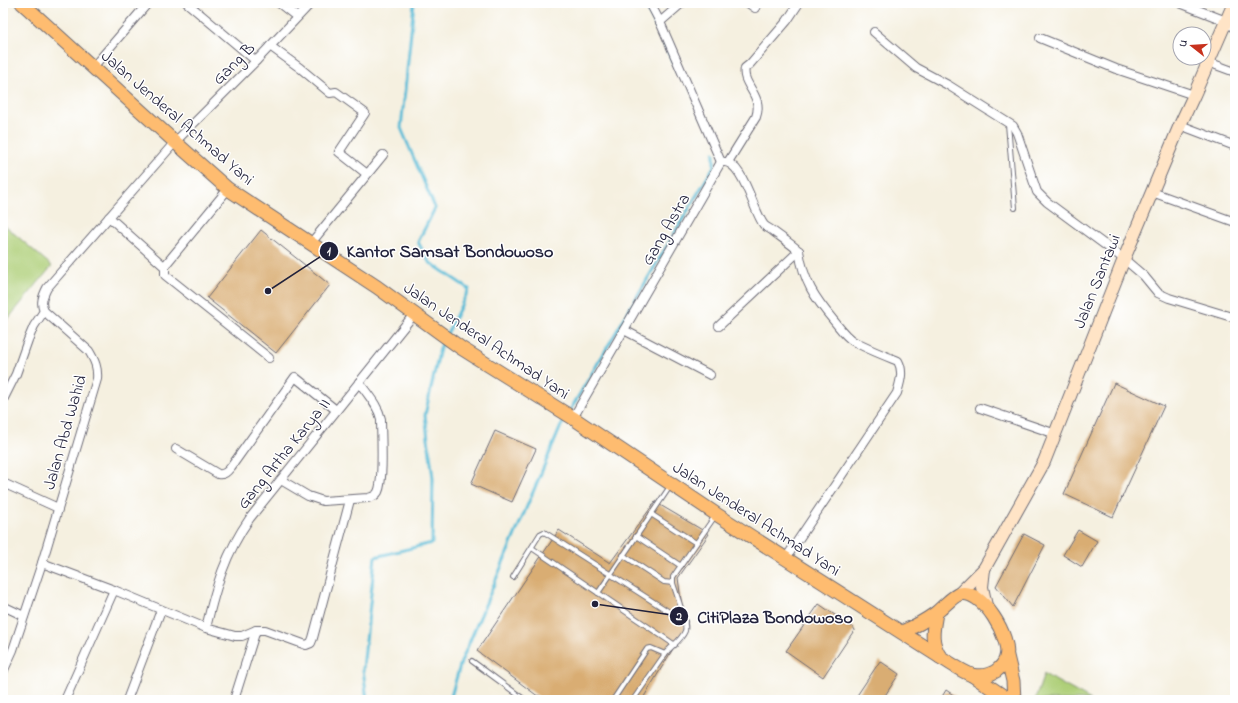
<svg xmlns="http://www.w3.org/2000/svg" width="1238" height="703" viewBox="0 0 1238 703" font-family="'Indie Flower',sans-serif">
  <rect width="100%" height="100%" fill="#fff"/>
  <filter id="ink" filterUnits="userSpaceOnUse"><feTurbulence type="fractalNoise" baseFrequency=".025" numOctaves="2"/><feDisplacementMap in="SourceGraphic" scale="8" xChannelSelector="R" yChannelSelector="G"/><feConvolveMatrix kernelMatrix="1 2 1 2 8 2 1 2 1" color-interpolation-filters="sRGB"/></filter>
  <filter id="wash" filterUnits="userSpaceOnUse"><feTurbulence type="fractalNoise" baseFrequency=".012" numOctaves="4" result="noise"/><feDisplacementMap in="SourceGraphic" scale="16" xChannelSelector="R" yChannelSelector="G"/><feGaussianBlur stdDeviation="0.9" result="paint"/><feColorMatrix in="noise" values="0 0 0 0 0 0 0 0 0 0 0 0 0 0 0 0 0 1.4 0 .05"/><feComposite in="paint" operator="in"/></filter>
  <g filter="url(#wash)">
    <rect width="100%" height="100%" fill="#f5f0e0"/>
    <g fill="#aecf78" stroke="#68785a">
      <polygon points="3,224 52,266 3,325"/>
      <polygon points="1044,674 1091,700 1035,700"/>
    </g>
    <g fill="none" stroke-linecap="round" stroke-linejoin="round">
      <g stroke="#59bcd7" stroke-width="3">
        <polyline points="414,3 401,128 435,208 418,242 429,262 469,289 447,334"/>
        <polyline points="645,3 677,70"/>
        <polyline points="569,412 714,166 714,153"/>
        <polyline points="367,700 363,669 375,557 432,543 433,478 425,415 440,348 445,339"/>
        <polyline points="450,700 461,662 561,426 567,417"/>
      </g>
    </g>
    <g id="blocks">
      <g fill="#d9ad73">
        <polygon points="261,230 330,285 276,353 207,298"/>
        <polygon points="1114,383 1164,406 1113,517 1064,494"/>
        <polygon points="495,431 536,449 512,502 471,484"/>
        <polygon points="655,502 709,534 678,578 685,629 642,700 543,700 477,651 559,530 610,563"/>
        <polygon points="1078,530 1097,541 1082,567 1063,555"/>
        <polygon points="1024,534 1045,545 1013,607 996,586"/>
        <polygon points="819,604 855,629 823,677 786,651"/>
        <polygon points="880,661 899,674 882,700 854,700"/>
        <polygon points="946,690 961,700 940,700"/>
      </g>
    </g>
  </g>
  <g filter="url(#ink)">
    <use href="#blocks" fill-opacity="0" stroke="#6c6a75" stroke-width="1"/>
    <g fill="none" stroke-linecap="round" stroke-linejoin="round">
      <g stroke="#6c6a75" stroke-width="6">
        <g id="lane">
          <polyline points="1008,124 1015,208"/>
          <polyline points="651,514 696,543"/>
          <polyline points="636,536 681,566"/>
          <polyline points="532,548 675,645"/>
          <polyline points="623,555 664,582 673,583"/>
          <polyline points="513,577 540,534 544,532 685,622"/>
          <polyline points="598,593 671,485"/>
          <polyline points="472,661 525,700"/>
          <polyline points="535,700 538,698 542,700"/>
          <polyline points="613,700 647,649 651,648 665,654"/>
          <path d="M633 700 665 654C671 646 681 641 685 631 688 624 675 591 673 583V577L715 516"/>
        </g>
      </g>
      <g stroke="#6c6a75" stroke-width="10">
        <g id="street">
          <polyline points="187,3 256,61"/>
          <polyline points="279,3 297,17"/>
          <polyline points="650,3 660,22"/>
          <polyline points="682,3 660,22 721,162"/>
          <polyline points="748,3 755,8 758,3"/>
          <polyline points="1180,3 1226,21"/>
          <polyline points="1224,25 1228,25 1235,27"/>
          <polyline points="874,32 916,68 948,85 1013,126 1017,133 1037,192 1047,202 1124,259 1144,276 1158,293 1169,298 1235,318"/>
          <polyline points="1040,38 1116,69 1194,95"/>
          <polyline points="270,46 300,68 330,93 336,92 365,113 339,152 367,174"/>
          <polyline points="1208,62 1235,72"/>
          <polyline points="93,67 148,3"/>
          <polyline points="1180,125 1235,146"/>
          <path d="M728 162 756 117C764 95 741 85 745 68L750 64 787 21 799 3"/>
          <polyline points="228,189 167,263 165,267 165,275 269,358"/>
          <polyline points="1152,192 1235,222"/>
          <polyline points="109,217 165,267"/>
          <polyline points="311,243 383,155"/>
          <polyline points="719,326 799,251"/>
          <polyline points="624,330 710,375"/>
          <polyline points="3,400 16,374 28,340 34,326 44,311"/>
          <polyline points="980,408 1056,434"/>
          <path d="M573 418 721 162C743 158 753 212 764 225 767 228 771 229 774 232 782 238 791 244 799 251"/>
          <path d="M176 449 218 474C224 475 227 472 231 467L295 377 336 410"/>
          <path d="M281 480 308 496 323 501 368 498C372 497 376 496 378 492 384 480 381 434 381 419 378 405 367 394 359 382"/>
          <polyline points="3,483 58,508"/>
          <path d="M786 558 897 393C900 382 904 372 898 361 883 355 867 349 853 341 845 336 840 328 834 321 814 297 804 282 799 251"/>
          <polyline points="42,563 114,590 206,628 235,636 242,636 256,630 265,630 306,645 311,643 313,638 350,500"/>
          <polyline points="3,606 24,616"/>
          <path d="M206 628C216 586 225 554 250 518L415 313"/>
          <path d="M3 672 13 650 42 563 97 379C98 368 95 361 89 351L44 311C40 303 43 296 47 288L175 142 256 61 311 3"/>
          <polyline points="65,700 114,590"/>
          <polyline points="127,700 161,610"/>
          <polyline points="234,700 256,630"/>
        </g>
      </g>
      <g stroke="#6c6a75" stroke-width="14">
        <g id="secondary">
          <polyline points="984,569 982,587 986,606"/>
          <polyline points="959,594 984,569 1044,462 1124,259 1180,125 1194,95 1234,3"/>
        </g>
      </g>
      <g stroke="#6c6a75" stroke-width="15">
        <g id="primary">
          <path d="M22 3 175 142 228 189 377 287 461 348 573 418 716 514 940 657C949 662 962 672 972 675 981 677 988 676 996 671 1000 668 1005 663 1006 657 1012 639 982 588 960 594 954 595 942 608 936 613 926 620 914 627 902 632"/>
          <path d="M936 613C933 630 930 641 940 657"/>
          <polyline points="1007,656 1013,681 1014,700"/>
          <polyline points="972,675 1009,700"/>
        </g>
      </g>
      <use href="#lane" stroke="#fff" stroke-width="4"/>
      <use href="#street" stroke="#fff" stroke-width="8"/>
      <use href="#secondary" stroke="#ffe4c6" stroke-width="12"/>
      <use href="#primary" stroke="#febc70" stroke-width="13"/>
    </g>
  </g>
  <g text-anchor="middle" stroke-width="3" stroke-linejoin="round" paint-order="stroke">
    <g font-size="17" fill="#22223b" stroke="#fff">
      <text transform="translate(233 63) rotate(-45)" y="6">Gang B</text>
      <text transform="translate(178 117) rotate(41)" y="6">Jalan Jenderal Achmad Yani</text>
      <text transform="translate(665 229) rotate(-60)" y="6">Gang Astra</text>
      <text transform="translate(1096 281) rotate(-68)" y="6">Jalan Santawi</text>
      <text transform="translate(487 340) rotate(34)" y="6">Jalan Jenderal Achmad Yani</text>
      <text transform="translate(64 432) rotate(-74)" y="6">Jalan Abd Wahid</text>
      <text transform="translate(283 453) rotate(-51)" y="6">Gang Artha Karya II</text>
      <text transform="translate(757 518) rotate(33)" y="6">Jalan Jenderal Achmad Yani</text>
    </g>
  </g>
  <path fill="none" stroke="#22223b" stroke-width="1.5" d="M268 291L329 251M595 604L679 616"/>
  <g fill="#22223b" stroke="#fff" stroke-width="1.5">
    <circle cx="268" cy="291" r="4"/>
    <circle cx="595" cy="604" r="4"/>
    <circle cx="329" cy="251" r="10"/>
    <circle cx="679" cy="616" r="10"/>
  </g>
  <g font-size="12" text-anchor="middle" font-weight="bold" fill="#fff">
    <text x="329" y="255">1</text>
    <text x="679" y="620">2</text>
  </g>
  <g font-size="18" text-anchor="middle" font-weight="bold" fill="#22223b" stroke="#fff" stroke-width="3" stroke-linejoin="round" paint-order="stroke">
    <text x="450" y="257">Kantor Samsat Bondowoso</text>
    <text x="775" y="623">CitiPlaza Bondowoso</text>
  </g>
  <rect width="1238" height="703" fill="none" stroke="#fff" stroke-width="16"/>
  <g transform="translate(1192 46) rotate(287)"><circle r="19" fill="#ffffff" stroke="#a7a7b1"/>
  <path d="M0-3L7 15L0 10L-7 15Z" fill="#c8321e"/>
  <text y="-6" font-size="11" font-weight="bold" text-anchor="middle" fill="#22223b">U</text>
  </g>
</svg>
